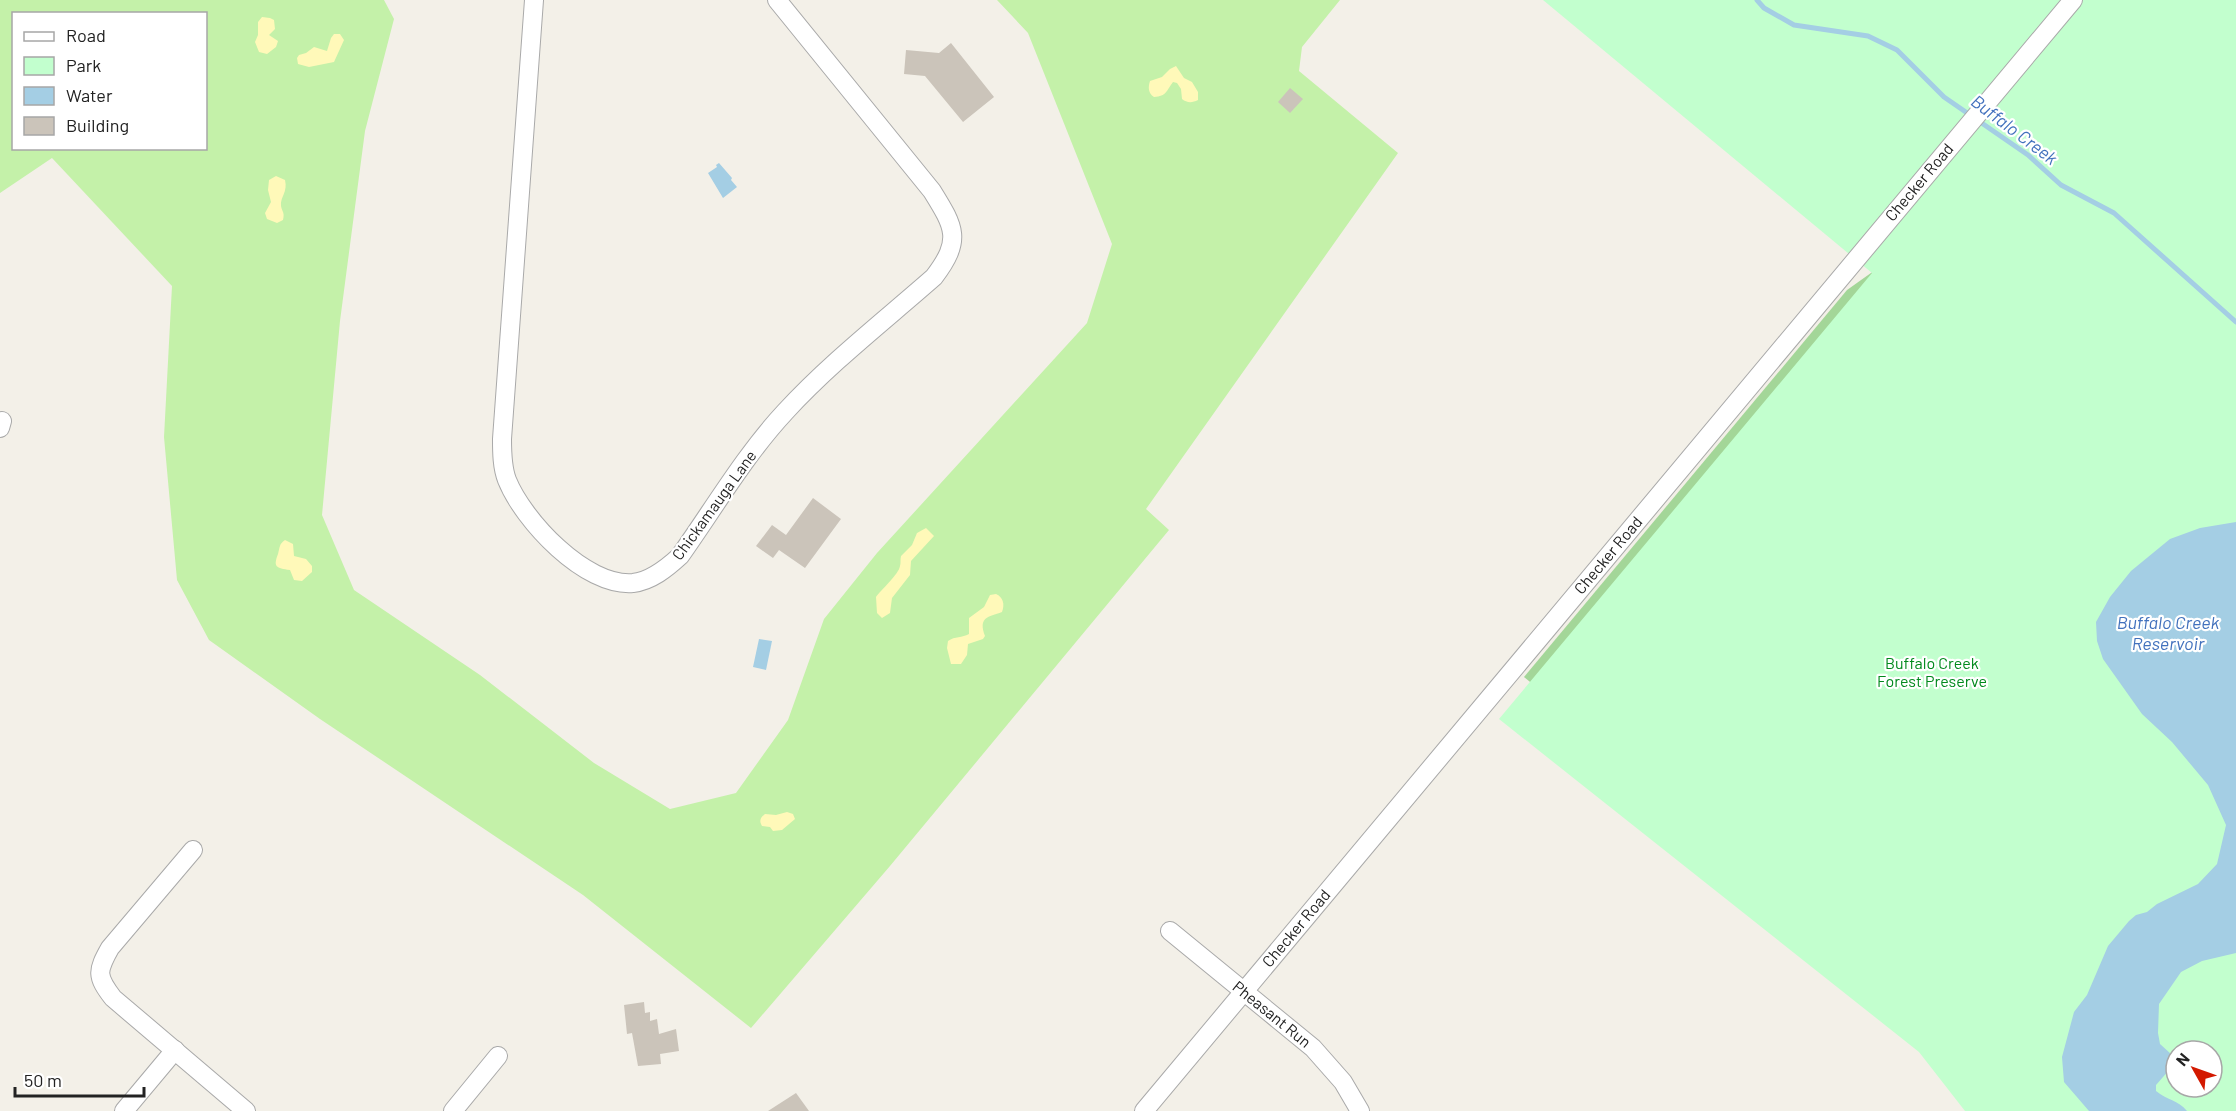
<svg xmlns="http://www.w3.org/2000/svg" width="2236" height="1111" viewBox="0 0 2236 1111" font-family="Barlow,sans-serif">
  <rect width="100%" height="100%" fill="#f3f0e8"/>
  <path fill="#c4f1a9" fill-rule="evenodd" d="M0 0H384L394 19 365 131 340 321 322 515 354 590 480 675 594 763 670 809 736 793 788 720 824 619 877 553 1087 323 1112 244 1028 33 997 0H1340L1302 47 1299 71 1398 153 1146 509 1169 530 890 866 751 1028 583 895 320 719 209 640 177 580 164 437 172 286 52 158 0 193ZM14 14H206V148H14Z"/>
  <polygon fill="#a3d698" points="1885,263 1546,695 1524,677 1847,290"/>
  <g fill="#fff9b9">
    <polygon points="262,17 270,18 274,20 275,29 269,35 278,41 276,47 267,54 259,52 255,42 258,35 258,22"/>
    <polygon points="334,34 340,34 344,40 334,62 309,67 298,64 297,58 299,55 306,53 314,47 327,51 331,38"/>
    <path d="M1176 66 1184 78 1192 82 1198 92V100C1192 103 1187 103 1182 99L1181 89 1177 83 1173 82C1166 91 1167 96 1154 97 1148 93 1148 87 1150 81L1162 77 1170 69Z"/>
    <path d="M276 176 285 180C288 192 280 197 281 206 282 212 285 212 283 220L277 223 267 219 265 213 271 202 268 190 269 180Z"/>
    <path d="M926 528 934 536 911 561 910 575 892 598 890 613 882 618 877 613 876 597C880 591 899 574 900 566 901 563 900 560 901 556L912 545 917 533Z"/>
    <path d="M285 540 293 544 294 556 306 559 312 566V572L302 581 294 580 290 570C276 568 273 567 278 554 280 547 279 544 285 540Z"/>
    <path d="M996 594C1003 597 1005 604 1002 612 988 617 978 617 985 636L983 639 968 644 967 655 961 664H951L947 648 948 641C955 636 962 638 969 634V618L984 607 990 595Z"/>
    <path d="M787 812 793 814 795 819 782 830 773 831 770 827 762 826C759 821 760 818 765 814L776 815Z"/>
  </g>
  <path fill="#c2ffce" fill-rule="evenodd" d="M1543 0H2236V1111H1965L1919 1052 1499 719 1872 273ZM2176 1051H2212V1087H2176Z"/>
  <g fill="#a4cee4">
    <polygon points="719,163 732,178 731,180 737,187 723,198 708,173 717,167 716,165"/>
    <path d="M2236 522V953L2202 961 2181 972 2159 1004 2158 1033 2160 1044 2171 1054 2170 1069 2156 1085V1091C2167 1100 2178 1100 2187 1111H2089L2064 1082 2062 1057 2074 1012 2087 995 2108 946 2129 921 2136 915 2147 912 2157 904 2198 884 2217 864 2226 825 2208 785 2172 742 2142 714 2103 659 2097 641 2096 622 2110 597 2131 571 2170 539 2200 528Z"/>
    <polygon points="759,639 772,641 766,670 753,667"/>
  </g>
  <g fill="none" stroke-linecap="round" stroke-linejoin="round">
    <polyline stroke="#a4cee4" stroke-width="5" points="1757,0 1764,8 1794,25 1868,36 1897,50 1944,97 2028,155 2061,185 2114,213 2236,322"/>
  </g>
  <g fill="#cbc4ba">
    <polygon points="951,43 994,97 963,122 925,76 904,74 906,50 939,53"/>
    <polygon points="1290,88 1303,99 1290,113 1278,102"/>
    <polygon points="813,498 841,519 805,568 779,550 773,558 756,546 772,525 786,535"/>
    <polygon points="644,1002 645,1013 650,1012 650,1021 657,1019 659,1034 676,1029 679,1051 660,1054 661,1064 638,1066 632,1033 627,1034 624,1005"/>
    <polygon points="796,1093 809,1111 768,1111"/>
  </g>
  <g fill="none" stroke-linecap="round" stroke-linejoin="round">
    <g stroke="#a9a9a9" stroke-width="20">
      <g id="minor">
        <path d="M534 0 502 439C502 452 502 467 507 480 523 520 585 587 633 583 651 581 667 568 680 556 714 508 745 455 785 412 830 363 884 321 934 277 962 240 955 228 932 191L777 0"/>
        <polyline points="0,428 2,421"/>
        <path d="M193 850 110 948C97 971 96 976 113 998L246 1111"/>
        <polyline points="1170,931 1313,1048 1343,1082 1360,1111"/>
        <polyline points="124,1111 175,1050"/>
        <polyline points="453,1111 498,1056"/>
        <polyline points="1144,1111 2073,0"/>
      </g>
    </g>
    <use href="#minor" stroke="#fff" stroke-width="18"/>
  </g>
  <g text-anchor="middle" stroke-width="4.5" stroke-linejoin="round" paint-order="stroke">
    <g font-size="16" fill="#222" stroke="#fff">
      <text transform="translate(1919 182) rotate(-50)" y="6">Checker Road</text>
      <text transform="translate(714 505) rotate(-54)" y="6">Chickamauga Lane</text>
      <text transform="translate(1608 555) rotate(-50)" y="6">Checker Road</text>
      <text transform="translate(1296 928) rotate(-50)" y="6">Checker Road</text>
      <text transform="translate(1272 1014) rotate(39)" y="6">Pheasant Run</text>
    </g>
    <g font-size="16" fill="#01891c" stroke="#fff">
      <text x="1932" y="669">Buffalo Creek<tspan x="1932" dy="18">Forest Preserve</tspan></text>
    </g>
    <g font-size="18" font-style="italic" fill="#4271bd" stroke="#fff">
      <text transform="translate(2014 130) rotate(37)" y="6">Buffalo Creek</text>
      <text x="2168" y="629">Buffalo Creek<tspan x="2168" dy="21">Reservoir</tspan></text>
    </g>
  </g>
  <rect x="12" y="12" width="195" height="138" fill="#ffffff" stroke="#a7a7a7" stroke-width="1.5"/>
  <rect x="24" y="32" width="30" height="9" fill="#ffffff" stroke="#a7a7a7" stroke-width="1.5"/>
  <text x="66" y="42" font-size="18" fill="#222222">Road</text>
  <rect x="24" y="57" width="30" height="18" fill="#c2ffce" stroke="#a7a7a7" stroke-width="1.5"/>
  <text x="66" y="72" font-size="18" fill="#222222">Park</text>
  <rect x="24" y="87" width="30" height="18" fill="#a4cee4" stroke="#a7a7a7" stroke-width="1.5"/>
  <text x="66" y="102" font-size="18" fill="#222222">Water</text>
  <rect x="24" y="117" width="30" height="18" fill="#cbc4ba" stroke="#a7a7a7" stroke-width="1.5"/>
  <text x="66" y="132" font-size="18" fill="#222222">Building</text>
  <g transform="translate(2194 1069) rotate(310)"><circle r="28" fill="#ffffff" stroke="#a7a7a7" stroke-width="1.5"/>
  <path d="M0-4.5L10 22L0 15L-10 22Z" fill="#d31900"/>
  <text y="-9" font-size="16" font-weight="bold" text-anchor="middle" fill="#222222">N</text>
  </g>
  <path d="M15 1087v9h129v-9" fill="none" stroke="#222222" stroke-width="3"/>
  <text x="24" y="1087" font-size="18" fill="#222222" stroke="#ffffff" stroke-width="4.5" paint-order="stroke">50 m</text>
</svg>
